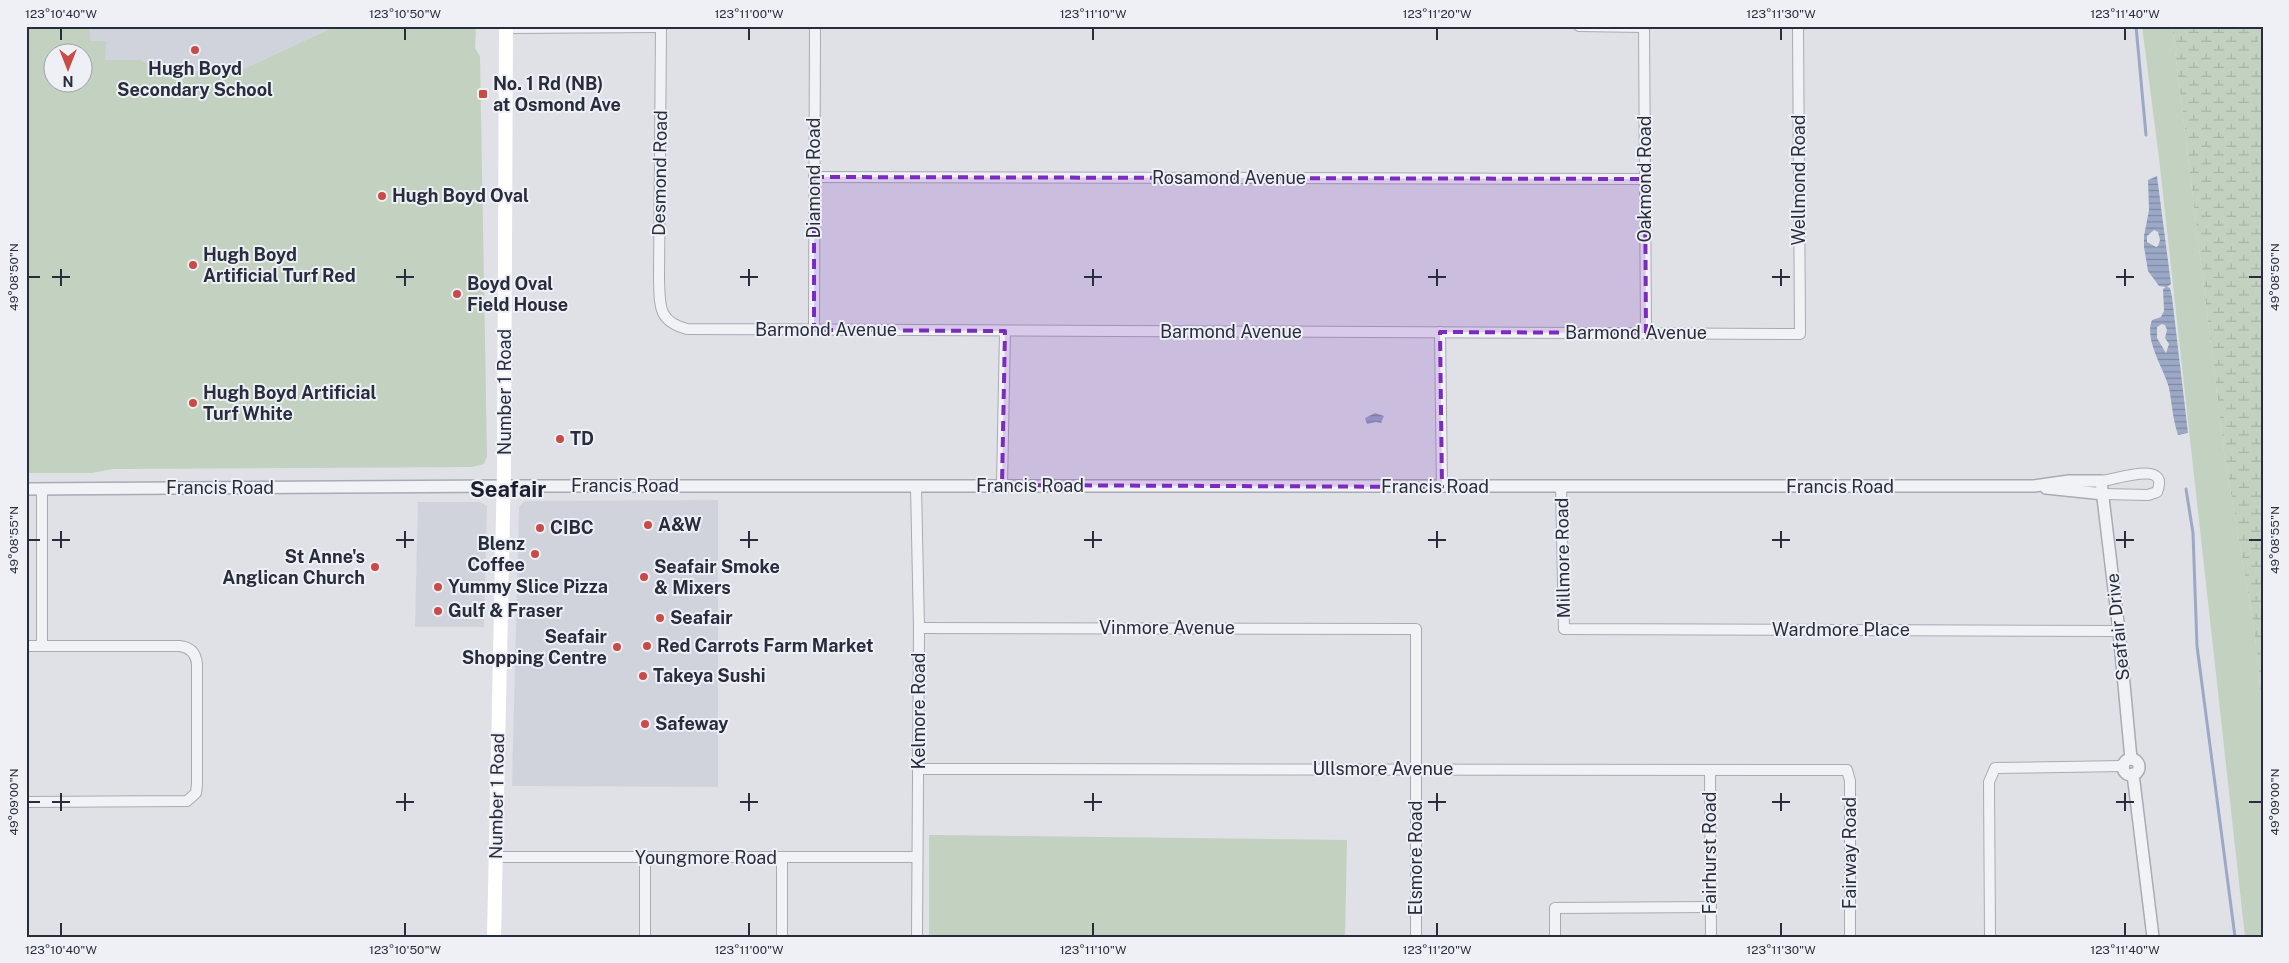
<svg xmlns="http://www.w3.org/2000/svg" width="2289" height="963" viewBox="0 0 2289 963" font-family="'Public Sans',sans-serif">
  <defs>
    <pattern id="wetland-marsh" width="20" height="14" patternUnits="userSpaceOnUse" patternTransform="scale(1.25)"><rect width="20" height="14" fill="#c2d1c0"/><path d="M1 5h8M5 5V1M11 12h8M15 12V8" fill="none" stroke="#a7b4a6"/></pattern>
    <pattern id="water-rules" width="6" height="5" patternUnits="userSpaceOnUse" patternTransform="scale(1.25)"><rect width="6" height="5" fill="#9ba9c6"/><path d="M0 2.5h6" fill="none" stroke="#7e8aa2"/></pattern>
  </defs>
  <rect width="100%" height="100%" fill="#dfe1e7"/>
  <g fill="#d1d3dc">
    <polygon points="90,26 336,26 246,68 162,72 141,60 105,60 90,41"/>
    <polygon points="718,500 718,787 512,786 519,507 525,501"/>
    <polygon points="418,502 480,502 487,506 484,627 415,627"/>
  </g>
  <polygon fill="url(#wetland-marsh)" points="2172,26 2263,26 2263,719 2255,635 2224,452"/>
  <g fill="#c2d1c0" fill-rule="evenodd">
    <path d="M26 26H90V41H106L105 60H141L162 72 232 70 246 68 336 26H476L475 48 480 56 487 456 484 464 472 467 113 469 92 473H26ZM52 52H82V82H52Z"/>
    <polygon points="2142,26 2172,26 2224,452 2255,635 2263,719 2263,937 2245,937 2159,158"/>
    <polygon points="2255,26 2263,26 2263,67 2263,65"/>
    <polygon points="929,835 1347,840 1345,937 929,937"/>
  </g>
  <g fill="url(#water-rules)" fill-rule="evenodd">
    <path d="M2157 176 2171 284 2167 287 2170 288 2172 297 2188 433 2178 435C2173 420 2172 404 2169 388 2164 368 2144 341 2152 320L2161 317 2164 311 2163 289 2166 287 2159 286 2148 271 2144 247V236L2149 210 2148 180ZM2154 230 2158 232 2160 240 2158 246 2156 247 2147 242V236ZM2162 324 2165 325 2167 330 2165 338 2169 344 2166 353 2157 338V327Z"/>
    <polygon points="1375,413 1384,416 1381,423 1376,422 1367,424 1365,418"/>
  </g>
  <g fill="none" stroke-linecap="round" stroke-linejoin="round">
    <g stroke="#9ba9c6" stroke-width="3">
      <polyline points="2136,26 2146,135"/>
      <polyline points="2186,489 2193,533 2197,646 2235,937"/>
    </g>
    <g stroke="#a8abb4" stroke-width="12">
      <g id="minor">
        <path d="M661 26 659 278C660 305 657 321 687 329L1800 334 1798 26"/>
        <polyline points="1579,26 1644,27"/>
        <polyline points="1644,26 1646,333"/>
        <polyline points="506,28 661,27"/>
        <polyline points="814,177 1645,179"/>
        <polyline points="814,330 815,26"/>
        <polyline points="1440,332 1442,487"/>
        <path d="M2101 481C2115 480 2171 459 2157 492L2148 495 2104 494"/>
        <polyline points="1002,485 1005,331"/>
        <polyline points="916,486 919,628 917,937"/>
        <polyline points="1561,487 1564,629 2119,631"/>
        <polyline points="42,489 42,646"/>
        <polyline points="919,628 1416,629 1416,937"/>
        <path d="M26 646H179C190 647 196 653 197 664V784L196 793 187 801 26 802"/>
        <polyline points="919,769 1847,770 1850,781 1850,937"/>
        <polyline points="1710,770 1711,937"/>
        <polyline points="496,857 917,857"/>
        <polyline points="645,858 645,937"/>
        <polyline points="782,937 782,858"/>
        <polyline points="1555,937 1555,908 1710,907"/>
        <polyline points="1990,937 1989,782 1995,768 2124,766"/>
      </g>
    </g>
    <g stroke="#a8abb4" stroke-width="14">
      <g id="tertiary">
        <polyline points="2046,488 2104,494"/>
        <polyline points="26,489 504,486 2034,486 2069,481 2101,481 2119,631 2131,759"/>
        <circle cx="2131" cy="767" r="8"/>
        <polyline points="2133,774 2153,937"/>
      </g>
    </g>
    <use href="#minor" stroke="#f1f2f6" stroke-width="10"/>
    <use href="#tertiary" stroke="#f1f2f6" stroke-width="11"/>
    <polyline stroke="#fff" stroke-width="14" points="494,937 504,469 506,26"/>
  </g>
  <path fill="#7b2cbf" fill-opacity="0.2" stroke="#7b2cbf" stroke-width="4" stroke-dasharray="10 6" stroke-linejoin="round" d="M814 177 1645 179 1646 333 1440 332 1442 487 1002 485 1005 331 814 330Z"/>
  <path fill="none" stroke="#282d3e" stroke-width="2" d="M61 28V40M405 28V40M749 28V40M1093 28V40M1437 28V40M1781 28V40M2125 28V40M61 269V286M405 269V286M749 269V286M1093 269V286M1437 269V286M1781 269V286M2125 269V286M28 277H40M52 277H70M396 277H414M740 277H758M1084 277H1102M1428 277H1446M1772 277H1790M2116 277H2134M2249 277H2262M61 531V548M405 531V548M749 531V548M1093 531V548M1437 531V548M1781 531V548M2125 531V548M28 540H40M52 540H70M396 540H414M740 540H758M1084 540H1102M1428 540H1446M1772 540H1790M2116 540H2134M2249 540H2262M61 793V811M405 793V811M749 793V811M1093 793V811M1437 793V811M1781 793V811M2125 793V811M28 802H40M52 802H70M396 802H414M740 802H758M1084 802H1102M1428 802H1446M1772 802H1790M2116 802H2134M2249 802H2262M61 923V936M405 923V936M749 923V936M1093 923V936M1437 923V936M1781 923V936M2125 923V936"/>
  <g fill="#c84b48" stroke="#eef0f5" stroke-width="2">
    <circle cx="195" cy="50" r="5"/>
    <rect x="478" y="89" width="10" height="10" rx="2.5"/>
    <circle cx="382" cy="196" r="5"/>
    <circle cx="193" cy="265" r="5"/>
    <circle cx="457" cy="294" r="5"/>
    <circle cx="193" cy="403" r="5"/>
    <circle cx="560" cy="439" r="5"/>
    <circle cx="648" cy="525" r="5"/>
    <circle cx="540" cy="528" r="5"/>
    <circle cx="535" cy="554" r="5"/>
    <circle cx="375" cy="567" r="5"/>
    <circle cx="644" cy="577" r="5"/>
    <circle cx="438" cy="587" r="5"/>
    <circle cx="438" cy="611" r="5"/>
    <circle cx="660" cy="618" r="5"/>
    <circle cx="647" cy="646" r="5"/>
    <circle cx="617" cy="647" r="5"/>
    <circle cx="643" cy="676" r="5"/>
    <circle cx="645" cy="724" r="5"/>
  </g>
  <g text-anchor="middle" stroke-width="4" stroke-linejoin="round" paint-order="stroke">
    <g font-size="18" font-weight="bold" fill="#282d3e" stroke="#eef0f5" text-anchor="start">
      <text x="195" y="75" text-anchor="middle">Hugh Boyd<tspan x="195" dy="21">Secondary School</tspan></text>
      <text x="493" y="90">No. 1 Rd (NB)<tspan x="493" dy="21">at Osmond Ave</tspan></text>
      <text x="392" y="202">Hugh Boyd Oval</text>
      <text x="203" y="261">Hugh Boyd<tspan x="203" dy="21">Artificial Turf Red</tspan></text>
      <text x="467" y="290">Boyd Oval<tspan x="467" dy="21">Field House</tspan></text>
      <text x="203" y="399">Hugh Boyd Artificial<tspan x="203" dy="21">Turf White</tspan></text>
      <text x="570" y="445">TD</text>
      <text x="658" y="531">A&amp;W</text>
      <text x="550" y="534">CIBC</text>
      <text x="525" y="550" text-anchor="end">Blenz<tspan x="525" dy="21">Coffee</tspan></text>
      <text x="365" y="563" text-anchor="end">St Anne's<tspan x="365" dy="21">Anglican Church</tspan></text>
      <text x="654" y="573">Seafair Smoke<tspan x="654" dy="21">&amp; Mixers</tspan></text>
      <text x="448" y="593">Yummy Slice Pizza</text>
      <text x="448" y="617">Gulf &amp; Fraser</text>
      <text x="670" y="624">Seafair</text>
      <text x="607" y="643" text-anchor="end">Seafair<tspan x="607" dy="21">Shopping Centre</tspan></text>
      <text x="657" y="652">Red Carrots Farm Market</text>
      <text x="653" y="682">Takeya Sushi</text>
      <text x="655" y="730">Safeway</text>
    </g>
    <g font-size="18" fill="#282d3e" stroke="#eef0f5">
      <text transform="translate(660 173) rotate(-89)" y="6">Desmond Road</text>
      <text transform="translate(814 178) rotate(-90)" y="6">Diamond Road</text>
      <text x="1229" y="184">Rosamond Avenue</text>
      <text transform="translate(1645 179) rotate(-90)" y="6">Oakmond Road</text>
      <text transform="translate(1799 180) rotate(-90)" y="6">Wellmond Road</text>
      <text x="826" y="336">Barmond Avenue</text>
      <text x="1231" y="338">Barmond Avenue</text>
      <text x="1636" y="339">Barmond Avenue</text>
      <text transform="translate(505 392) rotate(-90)" y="6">Number 1 Road</text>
      <text x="625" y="492">Francis Road</text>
      <text x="1030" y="492">Francis Road</text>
      <text x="1435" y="493">Francis Road</text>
      <text x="1840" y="493">Francis Road</text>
      <text x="220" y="494">Francis Road</text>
      <text transform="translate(1563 558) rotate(-91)" y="6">Millmore Road</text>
      <text transform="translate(2118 627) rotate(-96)" y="6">Seafair Drive</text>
      <text x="1167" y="634">Vinmore Avenue</text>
      <text x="1841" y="636">Wardmore Place</text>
      <text transform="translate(919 711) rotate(-90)" y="6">Kelmore Road</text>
      <text x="1383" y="775">Ullsmore Avenue</text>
      <text transform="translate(497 796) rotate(-89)" y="6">Number 1 Road</text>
      <text transform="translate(1710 853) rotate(-90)" y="6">Fairhurst Road</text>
      <text transform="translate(1850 853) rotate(-90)" y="6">Fairway Road</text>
      <text x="706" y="864">Youngmore Road</text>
      <text transform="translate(1416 858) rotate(-90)" y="6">Elsmore Road</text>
    </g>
    <g font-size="22" font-weight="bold" fill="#1b1e2e" stroke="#eef0f5">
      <text x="508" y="497">Seafair</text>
    </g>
  </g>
  <rect width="2289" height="963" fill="none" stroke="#eef0f5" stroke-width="55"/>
  <g transform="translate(68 68) rotate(180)"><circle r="24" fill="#eef0f5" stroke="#9fa2ac"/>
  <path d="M0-4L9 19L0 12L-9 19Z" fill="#c84b48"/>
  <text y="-8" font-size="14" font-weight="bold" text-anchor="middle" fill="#282d3e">N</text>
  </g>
  <rect x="28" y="28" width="2234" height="908" fill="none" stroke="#282d3e" stroke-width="2"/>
  <g font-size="12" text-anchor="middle" fill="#282d3e">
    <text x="61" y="18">123°10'40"W</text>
    <text x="405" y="18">123°10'50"W</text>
    <text x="749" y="18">123°11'00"W</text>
    <text x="1093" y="18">123°11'10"W</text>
    <text x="1437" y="18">123°11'20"W</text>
    <text x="1781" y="18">123°11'30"W</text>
    <text x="2125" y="18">123°11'40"W</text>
    <text transform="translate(2275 277) rotate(-90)" y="4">49°08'50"N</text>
    <text transform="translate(14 277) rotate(-90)" y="4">49°08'50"N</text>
    <text transform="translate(2275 540) rotate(-90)" y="4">49°08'55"N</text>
    <text transform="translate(14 540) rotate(-90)" y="4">49°08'55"N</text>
    <text transform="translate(2275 802) rotate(-90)" y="4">49°09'00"N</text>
    <text transform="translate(14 802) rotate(-90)" y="4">49°09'00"N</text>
    <text x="61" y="954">123°10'40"W</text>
    <text x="405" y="954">123°10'50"W</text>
    <text x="749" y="954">123°11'00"W</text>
    <text x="1093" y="954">123°11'10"W</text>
    <text x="1437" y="954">123°11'20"W</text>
    <text x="1781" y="954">123°11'30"W</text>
    <text x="2125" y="954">123°11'40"W</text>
  </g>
</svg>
